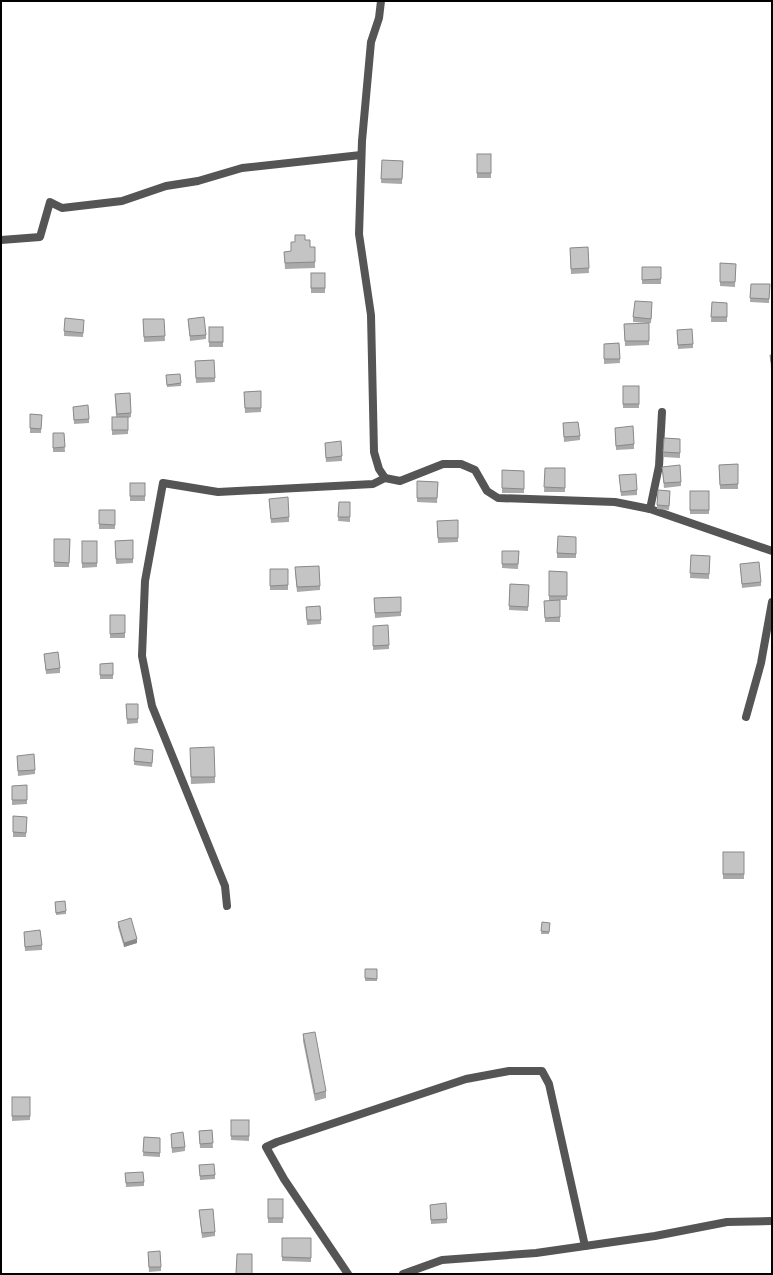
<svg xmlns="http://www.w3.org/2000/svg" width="773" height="1275" viewBox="0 0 773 1275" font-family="'Open Sans',sans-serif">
  <rect width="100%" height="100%" fill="#fff"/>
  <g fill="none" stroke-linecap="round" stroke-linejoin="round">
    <g stroke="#555" stroke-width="8">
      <polyline points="381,1 379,18 371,42 362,141 359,234 371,315 374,452 379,469 385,478 400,481 443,464 461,464 475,470 487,491 498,498 615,502 650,509 772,551"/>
      <polyline points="1,240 40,237 50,202 62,208 122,201 166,186 198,181 242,168 361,155"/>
      <polyline points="650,509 659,466 662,412"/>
      <polyline points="746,717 761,663 772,602"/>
      <polyline points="227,906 225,886 152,706 142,656 145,581 163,483 218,492 373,484 385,478"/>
      <polyline points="348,1274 284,1179 266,1147 277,1142 466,1079 509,1071 542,1071 549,1084 585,1246"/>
      <polyline points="403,1274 442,1260 536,1253 655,1236 727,1222 772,1221"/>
    </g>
  </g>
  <g fill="#a9a9a9">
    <rect x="477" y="154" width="14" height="24"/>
    <polygon points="382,160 403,161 402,184 381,183"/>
    <polygon points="305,240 310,247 315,247 315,268 285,269 284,252 291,251 295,242"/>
    <polygon points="588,247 589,273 571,274 570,248"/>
    <polygon points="720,263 736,264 735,287 720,286"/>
    <rect x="642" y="267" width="19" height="17"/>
    <rect x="311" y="273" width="14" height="20"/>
    <polygon points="751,284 770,284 769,303 750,302"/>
    <polygon points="712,302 727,303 727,322 711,322"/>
    <polygon points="652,307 651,323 649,323 649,345 625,346 624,324 648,323 633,322 633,317"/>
    <polygon points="143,319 164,319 165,341 144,342"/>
    <polygon points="188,319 206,335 206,339 190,341"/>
    <polygon points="84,324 83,337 64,336 64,331"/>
    <rect x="209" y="327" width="14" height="20"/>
    <polygon points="677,330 693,344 693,348 678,349"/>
    <polygon points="619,343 620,363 604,364 604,344"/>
    <polygon points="770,355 772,355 772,369 771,369"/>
    <polygon points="214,360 215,382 196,383 195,361"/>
    <polygon points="166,378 181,383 181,386 167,387"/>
    <rect x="623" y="386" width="16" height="22"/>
    <polygon points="261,391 261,412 245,413 244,392"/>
    <polygon points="115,394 131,413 131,417 128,418 128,434 112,435 112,417 116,417"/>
    <polygon points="73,407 89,419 89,423 74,424"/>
    <polygon points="30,414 42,415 41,433 30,433"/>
    <polygon points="563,423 580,436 580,440 564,442"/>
    <polygon points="615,428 634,444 634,449 616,450"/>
    <polygon points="53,433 64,433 65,452 53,452"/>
    <polygon points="664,438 680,439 680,458 663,457"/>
    <polygon points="325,443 342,456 342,461 326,462"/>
    <polygon points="738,464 738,489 720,489 719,465"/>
    <polygon points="662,467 681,482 681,486 664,488"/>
    <polygon points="545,468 565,468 565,492 544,492"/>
    <polygon points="502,470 524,471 524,493 502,493"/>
    <polygon points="619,475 637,490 637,495 621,496"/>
    <polygon points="417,481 438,482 437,503 417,502"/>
    <rect x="130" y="483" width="15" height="18"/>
    <rect x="690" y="491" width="19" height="23"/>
    <polygon points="670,495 669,510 657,509 657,505"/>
    <polygon points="269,499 289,517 289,522 271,523"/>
    <polygon points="339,502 350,502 350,522 338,521"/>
    <rect x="99" y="510" width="16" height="19"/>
    <polygon points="437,521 458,538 458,542 438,543"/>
    <polygon points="576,537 576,558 557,558 557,553"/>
    <polygon points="70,539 69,567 54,567 54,562"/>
    <polygon points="133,540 133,563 116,564 115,541"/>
    <polygon points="82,541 97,541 97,567 82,568"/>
    <polygon points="502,551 519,551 518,569 502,568"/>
    <polygon points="691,555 710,556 709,579 690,578"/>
    <polygon points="740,564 761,582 761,586 742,588"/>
    <rect x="270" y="569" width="18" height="21"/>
    <polygon points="295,571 320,586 320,590 297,592"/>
    <polygon points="549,571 567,572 567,600 549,600"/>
    <polygon points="510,584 529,585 528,611 509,610"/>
    <polygon points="401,597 401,616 375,618 374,598"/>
    <polygon points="560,600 560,622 545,622 544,601"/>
    <polygon points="320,606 321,624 307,625 306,607"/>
    <rect x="110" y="615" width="15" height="23"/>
    <polygon points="373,626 389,645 389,649 373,650"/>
    <polygon points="44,654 60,668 60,673 46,674"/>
    <polygon points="113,663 113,679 100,679 100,664"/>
    <polygon points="126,704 138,704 138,723 127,724"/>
    <polygon points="153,755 152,767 134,765 134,761"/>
    <polygon points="190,755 215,777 215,783 191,784"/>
    <polygon points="17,756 35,770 35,774 18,776"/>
    <polygon points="27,785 27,804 12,805 12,786"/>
    <polygon points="13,816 27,817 26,837 13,837"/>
    <rect x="723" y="852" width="21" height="27"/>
    <polygon points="55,904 66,911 66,914 56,915"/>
    <polygon points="118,922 137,943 124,947 118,927"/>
    <polygon points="542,922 550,923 549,934 541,934"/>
    <polygon points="24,932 42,945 42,950 25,951"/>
    <rect x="365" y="969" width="12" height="12"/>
    <polygon points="303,1034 326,1091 326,1098 315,1101 303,1041"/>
    <polygon points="12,1097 30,1116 30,1120 12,1121"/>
    <polygon points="231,1120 249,1120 249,1141 231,1140"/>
    <polygon points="212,1130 213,1148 200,1148 199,1131"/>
    <polygon points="171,1134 185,1147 185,1151 172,1153"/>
    <polygon points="144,1137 160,1138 160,1157 143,1156"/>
    <polygon points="199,1165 215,1175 215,1179 200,1180"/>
    <polygon points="125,1173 144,1182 144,1186 126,1187"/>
    <rect x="268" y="1199" width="15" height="24"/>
    <polygon points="430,1209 447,1219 447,1223 431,1224"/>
    <polygon points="199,1210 215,1232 215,1236 202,1238"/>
    <polygon points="282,1238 311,1238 311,1262 282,1261"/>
    <polygon points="148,1256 161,1267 161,1271 149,1272"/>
  </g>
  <polygon fill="#898989" points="137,939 137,943 124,947 124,943"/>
  <g fill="#c4c4c4" stroke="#898989">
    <rect x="477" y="154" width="14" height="19"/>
    <polygon points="382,160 403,161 402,179 381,179"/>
    <polygon points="295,235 305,235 305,240 310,240 310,247 315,247 315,262 285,263 284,252 291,251 291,242 295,242"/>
    <polygon points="588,247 589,268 571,269 570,248"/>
    <polygon points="720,263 736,264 735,282 720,282"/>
    <polygon points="642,267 661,267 661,279 642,280"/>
    <rect x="311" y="273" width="14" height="15"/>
    <polygon points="751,284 770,284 769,299 750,298"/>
    <polygon points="635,301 652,302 651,319 633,317"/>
    <polygon points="712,302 727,303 727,317 711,317"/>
    <polygon points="204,317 206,335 190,336 188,319"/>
    <polygon points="65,318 84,320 83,333 64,331"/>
    <polygon points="143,319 164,319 165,336 144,337"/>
    <polygon points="649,323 649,341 625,341 624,324"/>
    <rect x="209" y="327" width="14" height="15"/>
    <polygon points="692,329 693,344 678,345 677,330"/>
    <polygon points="619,343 620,359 604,359 604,344"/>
    <polygon points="770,355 772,355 772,363 771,362"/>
    <polygon points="214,360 215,378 196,378 195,361"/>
    <polygon points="180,374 181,383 167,385 166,375"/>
    <rect x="623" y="386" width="16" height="18"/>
    <polygon points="261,391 261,408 245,408 244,392"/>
    <polygon points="130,393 131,413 117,414 115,394"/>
    <polygon points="88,405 89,419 74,420 73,407"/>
    <polygon points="30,414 42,415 41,429 30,428"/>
    <rect x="112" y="417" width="16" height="13"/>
    <polygon points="578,422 580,436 564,437 563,423"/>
    <polygon points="633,426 634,444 616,446 615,428"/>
    <polygon points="53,433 64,433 65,447 53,448"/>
    <polygon points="664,438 680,439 680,453 663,452"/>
    <polygon points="341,441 342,456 326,458 325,443"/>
    <polygon points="738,464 738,484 720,485 719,465"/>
    <polygon points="680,465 681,482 664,483 662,467"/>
    <polygon points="545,468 565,468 565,488 544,487"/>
    <polygon points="502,470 524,471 524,489 502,488"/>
    <polygon points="636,474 637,490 621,492 619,475"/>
    <polygon points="417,481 438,482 437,498 417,498"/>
    <rect x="130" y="483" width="15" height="13"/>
    <polygon points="658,490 670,491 669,506 657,505"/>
    <rect x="690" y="491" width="19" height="19"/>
    <polygon points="288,497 289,517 271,519 269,499"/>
    <polygon points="339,502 350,502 350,517 338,517"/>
    <polygon points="99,510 115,510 115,525 99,524"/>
    <polygon points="458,520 458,538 438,538 437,521"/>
    <polygon points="558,536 576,537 576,554 557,553"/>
    <polygon points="54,539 70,539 69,563 54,562"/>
    <polygon points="133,540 133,559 116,559 115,541"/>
    <rect x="82" y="541" width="15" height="22"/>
    <polygon points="502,551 519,551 518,564 502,564"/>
    <polygon points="691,555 710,556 709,574 690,573"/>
    <polygon points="759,562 761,582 742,584 740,564"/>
    <polygon points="319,566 320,586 297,587 295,567"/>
    <polygon points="270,569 288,569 288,585 270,586"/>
    <polygon points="549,571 567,572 567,596 549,596"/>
    <polygon points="510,584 529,585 528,607 509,606"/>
    <polygon points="401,597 401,612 375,613 374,598"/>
    <polygon points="560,600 560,617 545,618 544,601"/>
    <polygon points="320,606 321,620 307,620 306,607"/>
    <polygon points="110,615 125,615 125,633 110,634"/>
    <polygon points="388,625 389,645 373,646 373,626"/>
    <polygon points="58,652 60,668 46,670 44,654"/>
    <polygon points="113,663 113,675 100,675 100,664"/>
    <polygon points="126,704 138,704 138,719 127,719"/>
    <polygon points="214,747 215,777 191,777 190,748"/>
    <polygon points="135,748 153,750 152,763 134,761"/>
    <polygon points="34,754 35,770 18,771 17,756"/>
    <polygon points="27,785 27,800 12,800 12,786"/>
    <polygon points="13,816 27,817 26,833 13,832"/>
    <rect x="723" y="852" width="21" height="22"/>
    <polygon points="65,901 66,911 56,913 55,902"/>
    <polygon points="131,918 137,939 124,943 118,922"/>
    <polygon points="542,922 550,923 549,932 541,931"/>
    <polygon points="40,930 42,945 25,947 24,932"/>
    <polygon points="365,969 377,969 377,979 365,978"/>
    <polygon points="315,1032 326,1091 315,1094 303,1034"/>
    <rect x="12" y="1097" width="18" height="19"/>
    <rect x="231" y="1120" width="18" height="16"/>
    <polygon points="212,1130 213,1143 200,1144 199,1131"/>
    <polygon points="183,1132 185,1147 172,1148 171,1134"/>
    <polygon points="144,1137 160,1138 160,1153 143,1152"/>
    <polygon points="214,1164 215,1175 200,1176 199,1165"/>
    <polygon points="143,1172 144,1182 126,1183 125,1173"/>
    <rect x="268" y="1199" width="15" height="19"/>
    <polygon points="446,1203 447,1219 431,1220 430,1205"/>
    <polygon points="213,1209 215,1232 202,1233 199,1210"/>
    <polygon points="282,1238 311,1238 311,1258 282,1257"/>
    <polygon points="160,1251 161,1267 149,1267 148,1252"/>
    <polygon points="237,1254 252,1254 252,1274 236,1274"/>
  </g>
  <rect width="773" height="1275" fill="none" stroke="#000000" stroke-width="4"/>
</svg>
